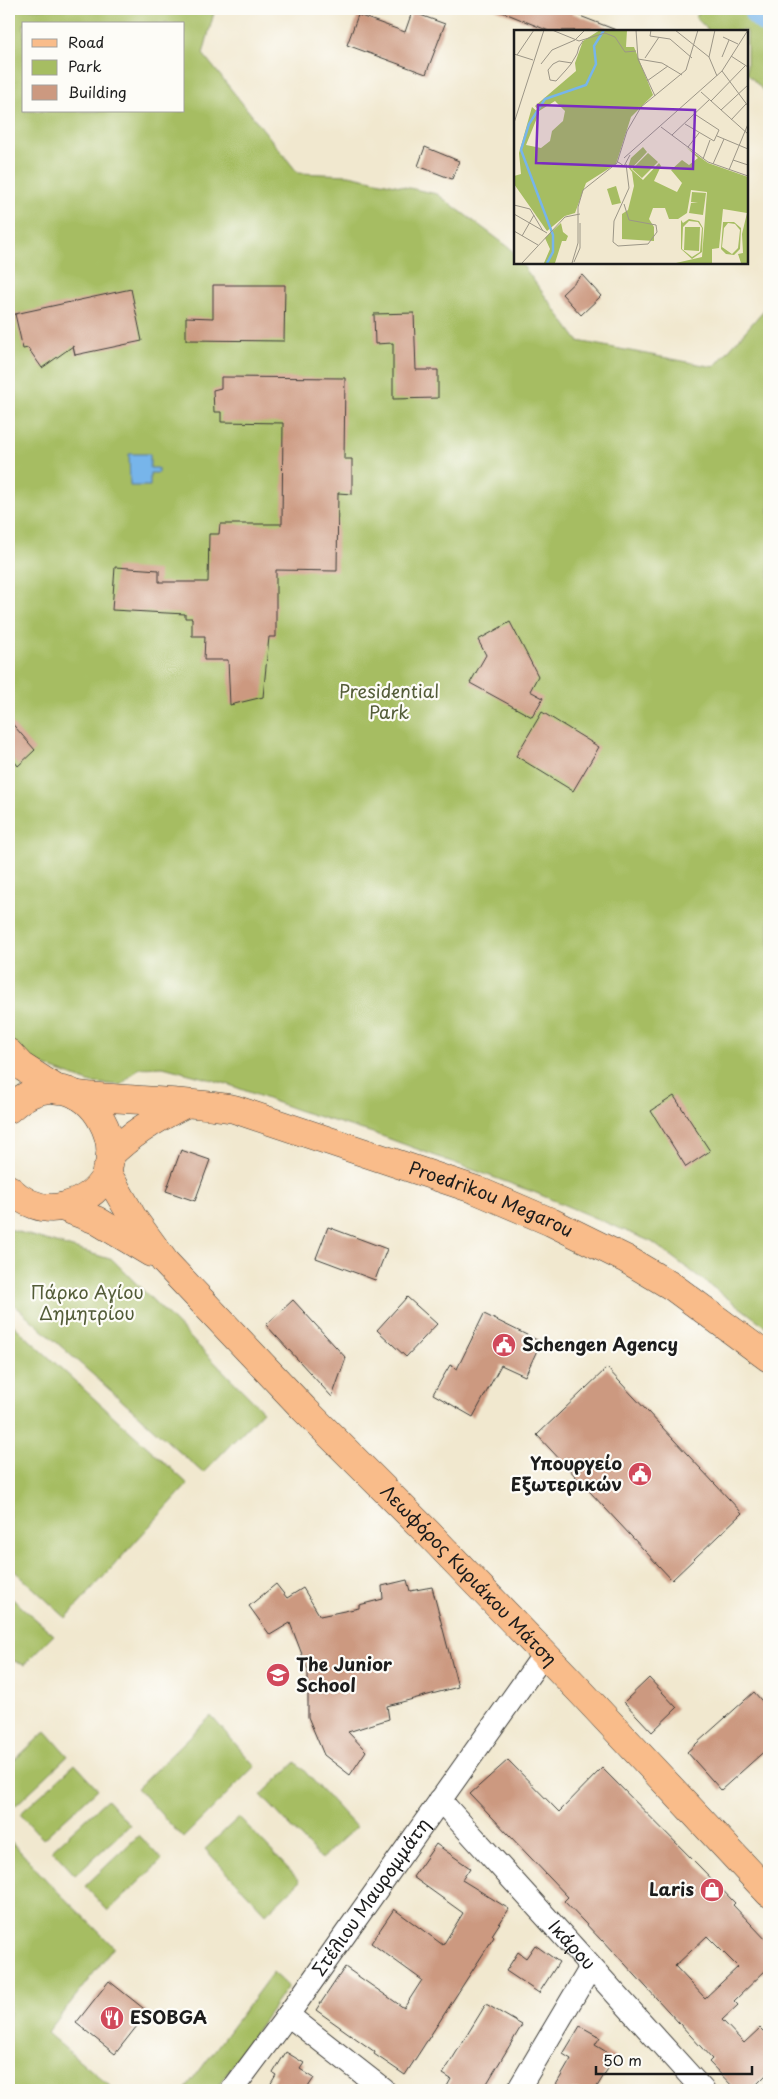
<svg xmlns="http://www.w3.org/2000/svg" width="778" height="2099" viewBox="0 0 778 2099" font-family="'Playpen Sans',sans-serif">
  <rect width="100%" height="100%" fill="#fdfcf7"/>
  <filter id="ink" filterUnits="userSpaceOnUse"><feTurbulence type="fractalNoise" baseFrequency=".02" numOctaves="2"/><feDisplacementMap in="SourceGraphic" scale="10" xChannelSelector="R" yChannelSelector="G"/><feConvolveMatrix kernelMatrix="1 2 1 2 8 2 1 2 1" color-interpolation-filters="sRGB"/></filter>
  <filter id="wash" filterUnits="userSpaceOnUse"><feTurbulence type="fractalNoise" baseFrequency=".0096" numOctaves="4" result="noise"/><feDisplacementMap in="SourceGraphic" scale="20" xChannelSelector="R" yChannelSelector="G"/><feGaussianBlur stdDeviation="1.12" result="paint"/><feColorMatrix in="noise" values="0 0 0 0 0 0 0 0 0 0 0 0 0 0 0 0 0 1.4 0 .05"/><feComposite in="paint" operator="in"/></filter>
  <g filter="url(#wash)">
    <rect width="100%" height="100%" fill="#f1e8cf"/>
    <g fill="#a6bd62" stroke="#616c3f" fill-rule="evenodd">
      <path d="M9 9H215L203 54 298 173 349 175 437 194 510 248 515 255 516 262 521 263 578 341 714 367 769 304V1329L652 1242 536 1193 376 1134 297 1110 227 1084 163 1067 139 1068 121 1085 91 1083 31 1061 9 1037ZM24 24H184V111H24Z"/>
      <polygon points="704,9 769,9 769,97 747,73 747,31 709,31 695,17"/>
      <polygon points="9,1229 113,1260 263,1411 203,1473 9,1300"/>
      <polygon points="9,1321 188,1484 66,1618 9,1566"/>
      <polygon points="9,1596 54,1635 24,1665 9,1659"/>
      <polygon points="211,1716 255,1766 183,1838 137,1788"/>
      <polygon points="46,1731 68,1756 15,1806 9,1799 9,1765"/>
      <polygon points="296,1762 356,1827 321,1859 261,1795"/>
      <polygon points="75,1764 98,1789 43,1839 20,1814"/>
      <polygon points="107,1799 130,1825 75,1875 52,1850"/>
      <polygon points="239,1817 300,1881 266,1914 205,1849"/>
      <polygon points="139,1835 162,1860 108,1911 85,1886"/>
      <polygon points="9,1839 49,1883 114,1947 47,2033 110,2086 106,2090 9,2090"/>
      <polygon points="273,1972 288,1986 215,2090 185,2090"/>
    </g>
    <polygon fill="#77b5ea" stroke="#4a6883" points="129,454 150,454 150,468 158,468 158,473 150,473 150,486 130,486"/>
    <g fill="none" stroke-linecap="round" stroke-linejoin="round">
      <polyline stroke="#77b5ea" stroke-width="38" points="762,9 769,15"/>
    </g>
    <g id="blocks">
      <g fill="#cc9980" fill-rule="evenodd">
        <polygon points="495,9 562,9 616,30 549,31"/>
        <polygon points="412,12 445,24 426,74 347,45 358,15 405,32"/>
        <polygon points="425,147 459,161 452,179 418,166"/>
        <polygon points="582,275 601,296 581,315 562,294"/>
        <polygon points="213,285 285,285 284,341 186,340 186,317 213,318"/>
        <polygon points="131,289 142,341 75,355 73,346 42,368 28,348 23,349 15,314"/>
        <polygon points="414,313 416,370 438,370 438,398 393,399 393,343 375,344 374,314"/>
        <polygon points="221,377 345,378 344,459 352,459 352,494 338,493 337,571 276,570 276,637 269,637 263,697 230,705 228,660 204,660 205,636 192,636 192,618 185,618 185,614 112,610 115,567 159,570 159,582 208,582 209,534 219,534 220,524 282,524 283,423 221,422 221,412 214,412 213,390 221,388"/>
        <polygon points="510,622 538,676 530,691 543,698 532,717 470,683 486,655 478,640"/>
        <polygon points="542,712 599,747 573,791 516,756"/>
        <polygon points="9,720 35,750 18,766 9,754"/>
        <polygon points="674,1096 710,1151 686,1167 651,1111"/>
        <polygon points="181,1150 210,1160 195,1201 166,1191"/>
        <polygon points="328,1227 387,1249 375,1280 316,1258"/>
        <polygon points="407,1297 437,1324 406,1357 377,1330"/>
        <polygon points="293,1300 346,1358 332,1397 266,1325"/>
        <polygon points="484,1314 541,1342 525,1376 501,1365 473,1417 433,1394 450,1365 457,1369"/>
        <polygon points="607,1368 742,1513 672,1580 537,1435"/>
        <polygon points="407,1580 410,1591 432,1587 458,1687 387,1706 389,1719 348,1732 366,1751 350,1775 324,1755 308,1717 308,1670 290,1623 270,1635 249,1606 276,1584 287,1598 303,1588 320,1616 359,1608 359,1605 383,1599 382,1586"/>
        <polygon points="649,1678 677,1708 652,1732 624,1702"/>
        <polygon points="754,1692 769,1709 769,1747 721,1790 687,1752"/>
        <path d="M508 1760 559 1812 602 1768 700 1867 735 1903 733 1905 769 1943V1967L734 2001 738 2005 722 2020 744 2043 760 2028 769 2037V2072L751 2090H736L709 2062 712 2059 603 1940 602 1941 564 1901 568 1897 470 1794ZM707 1936 738 1967 705 1998 675 1966Z"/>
        <polygon points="436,1844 470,1868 462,1880 509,1909 492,1935 494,1937 405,2075 374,2054 375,2052 316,2010 345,1967 404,2008 422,1980 371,1943 394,1909 443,1945 463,1913 413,1877"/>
        <polygon points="535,1945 559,1962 539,1993 506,1971 518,1952 526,1958"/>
        <polygon points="109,1981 148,2012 115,2054 76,2023"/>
        <polygon points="486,2004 522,2025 483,2090 445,2090 451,2079 443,2074"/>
        <polygon points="580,2026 600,2037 595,2045 615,2057 595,2090 553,2090 571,2059 563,2054"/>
        <polygon points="286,2052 304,2063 300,2069 314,2078 306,2090 267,2090 276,2075 273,2073"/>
      </g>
    </g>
  </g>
  <g filter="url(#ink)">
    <use href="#blocks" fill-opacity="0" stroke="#3c3b37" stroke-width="1"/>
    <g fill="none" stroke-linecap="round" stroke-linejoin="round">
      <g stroke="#3c3b37" stroke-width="24">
        <g id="minor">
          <path id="s1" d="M440 1800 703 2090"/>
          <polyline points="288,2015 384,2090"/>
          <path id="s2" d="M232 2090 288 2015 544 1654"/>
          <polyline points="518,2090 591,1967"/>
        </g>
      </g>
      <g stroke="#3c3b37" stroke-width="29">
        <g id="major">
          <polyline points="9,1053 21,1066 58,1090"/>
          <path id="s3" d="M77 1095C129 1101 182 1100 234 1109L476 1190 551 1222 626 1259 673 1287 769 1358"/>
          <path d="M9 1109C86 1037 161 1180 65 1206 44 1212 24 1203 9 1189"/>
          <path d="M110 1155C132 1133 157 1118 185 1104"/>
          <path id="s4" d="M106 1171 133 1218 165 1262 304 1409 429 1534 580 1691 769 1893"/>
          <polyline points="62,1207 96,1220 151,1253"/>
        </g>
      </g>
      <use href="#minor" stroke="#fff" stroke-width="22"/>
      <use href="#major" stroke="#f9bc8a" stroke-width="28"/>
    </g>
  </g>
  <defs>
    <g id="civic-disc" transform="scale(1.25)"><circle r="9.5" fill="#d1495b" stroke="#fdfcf7"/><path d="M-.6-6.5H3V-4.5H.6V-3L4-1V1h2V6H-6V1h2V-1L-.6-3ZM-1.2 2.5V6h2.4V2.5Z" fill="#fff"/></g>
    <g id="school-disc" transform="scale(1.25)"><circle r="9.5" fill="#d1495b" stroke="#fdfcf7"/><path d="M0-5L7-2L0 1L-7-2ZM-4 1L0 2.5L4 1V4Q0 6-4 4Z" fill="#fff"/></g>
    <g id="shop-disc" transform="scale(1.25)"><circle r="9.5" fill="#d1495b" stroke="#fdfcf7"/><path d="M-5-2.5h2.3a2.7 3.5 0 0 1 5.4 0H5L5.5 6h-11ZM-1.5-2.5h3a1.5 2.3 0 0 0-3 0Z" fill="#fff"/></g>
    <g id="restaurant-disc" transform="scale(1.25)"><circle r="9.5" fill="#d1495b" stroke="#fdfcf7"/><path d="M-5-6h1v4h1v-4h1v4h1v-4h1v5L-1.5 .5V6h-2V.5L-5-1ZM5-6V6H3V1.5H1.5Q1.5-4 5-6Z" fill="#fff"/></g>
  </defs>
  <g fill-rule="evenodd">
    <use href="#civic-disc" x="504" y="1345"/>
    <use href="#civic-disc" x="640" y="1474"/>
    <use href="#school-disc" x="278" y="1675"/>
    <use href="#shop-disc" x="712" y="1890"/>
    <use href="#restaurant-disc" x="112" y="2018"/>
  </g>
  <g text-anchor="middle" stroke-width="4.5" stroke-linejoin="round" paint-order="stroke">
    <g font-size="18" fill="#535c38" stroke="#fdfcf7">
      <text x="389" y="698">Presidential<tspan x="389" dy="21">Park</tspan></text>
      <text x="87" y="1299">Πάρκο Αγίου<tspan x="87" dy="21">Δημητρίου</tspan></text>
    </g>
    <g font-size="18" fill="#1c1c1c" stroke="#fdfcf7">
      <text dy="6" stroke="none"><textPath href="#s3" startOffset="430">Proedrikou Megarou</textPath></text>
      <text dy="6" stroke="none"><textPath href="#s4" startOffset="545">Λεωφόρος Κυριάκου Μάτση</textPath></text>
      <text dy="6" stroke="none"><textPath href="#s2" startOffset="238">Στέλιου Μαυρομμάτη</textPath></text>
      <text dy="6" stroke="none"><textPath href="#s1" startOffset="196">Ικάρου</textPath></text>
    </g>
    <g font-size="18" font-weight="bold" fill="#1c1c1c" stroke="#fdfcf7" text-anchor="start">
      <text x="522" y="1351">Schengen Agency</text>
      <text x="622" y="1470" text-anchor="end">Υπουργείο<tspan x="622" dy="21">Εξωτερικών</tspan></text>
      <text x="296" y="1671">The Junior<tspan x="296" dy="21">School</tspan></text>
      <text x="694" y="1896" text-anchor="end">Laris</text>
      <text x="130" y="2024">ESOBGA</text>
    </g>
  </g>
  <g transform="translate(514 30)">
    <rect width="234" height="234" fill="#f1e8cf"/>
    <path d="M86 0H113L112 17H120L139 65 117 87 102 134 72 153 61 183 51 186 33 201 0 154V146L7 144 5 123 18 77 25 83 12 115 27 118 36 111 38 101 49 91 51 81 41 71 25 81 21 76 62 41 61 33 69 11ZM129 117 133 122 117 139 129 150 145 133 147 136 140 151 163 162 168 153 157 140 168 130 175 135 184 128 172 117 194 133 234 147V233H227L224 224 229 223 228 204 233 183 209 179 205 218 198 219V233H162L188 227 193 162 177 160 173 183 164 189H155L151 178H139L135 189 140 197V211L108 209V184L114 180 120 156 118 142 114 137 117 128ZM134 123 144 132 128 148 118 139ZM102 156 107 173 98 175 93 159ZM178 162 192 163 189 185 175 183 177 173H184L177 172ZM175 189 185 191 189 198 188 222 178 229 167 219V190L169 193ZM175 191 184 192 188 198 186 222 178 227 168 219 169 197ZM209 192H220L227 198 226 219 220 225 212 224 207 219ZM214 193 221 194 226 200 224 218 218 224 208 217 210 198ZM47 193 49 202 54 206 52 211H48L41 233H30L36 219 31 208ZM171 197H186L185 221 170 220Z" fill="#a6bd62" fill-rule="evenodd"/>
    <path fill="none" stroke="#77b5ea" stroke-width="2.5" d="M33 233 39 222V205L7 120 15 94 31 69 72 55 82 34 80 16 90 0"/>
    <path fill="none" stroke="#9c9687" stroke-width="1" d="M38 0 65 11 91 3 101 7 111 22 122 21M122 0 124 29 141 66M137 0 136 6 156 9 178 28M161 0 195 27 203 46M209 7 224 14M0 24 19 30M3 25 20 0M217 26 234 37M195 27 201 0M208 27 215 10M131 28 145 7M124 29 148 33 168 45M58 33 45 31 39 34 34 40 36 50 42 51 52 40 57 34 63 24 65 17 69 11M27 34 38 20 61 10 71 0M208 41 234 76M133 51 154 36M187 62 234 104M197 71 231 36M207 80 234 55M217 90 232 74M0 93 30 0M171 94 200 111 205 100 182 85M147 97 194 132 234 146M158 105 195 70M203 106 234 119M174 117 185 103M110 128 208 41 234 0M189 129 196 110M219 130 234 135M104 132 110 136 116 125M199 134 210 109M215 140 234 94M110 174 115 190 142 195 143 202 134 214 104 216 99 212 100 191 115 158 112 134M0 175 16 179 29 201M0 184 33 203M0 201 24 215M8 206 20 185M60 232 66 218V193M8 233 51 187 66 184M58 233 64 213V177L69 160 103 133 113 101 127 77 172 40 184 0"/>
    <path fill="#7b2cbf" fill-opacity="0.15" stroke="#7b2cbf" stroke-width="2.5" d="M24 75 181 80 179 139 22 133Z"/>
    <rect width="234" height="234" fill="none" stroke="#1c1c1c" stroke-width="2.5"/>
  </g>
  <rect width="778" height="2099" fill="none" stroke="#fdfcf7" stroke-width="30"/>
  <rect x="22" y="22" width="162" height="90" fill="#fdfcf7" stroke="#a3a29f"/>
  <rect x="32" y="39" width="25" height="8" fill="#f9bc8a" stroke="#a3a29f"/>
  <text x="68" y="48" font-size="15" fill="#1c1c1c">Road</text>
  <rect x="32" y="60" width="25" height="15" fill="#a6bd62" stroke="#a3a29f"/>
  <text x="68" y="72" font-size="15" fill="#1c1c1c">Park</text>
  <rect x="32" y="85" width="25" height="15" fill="#cc9980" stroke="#a3a29f"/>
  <text x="68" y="98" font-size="15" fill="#1c1c1c">Building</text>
  <path d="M596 2066v8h156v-8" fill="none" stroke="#1c1c1c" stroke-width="2.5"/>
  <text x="603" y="2066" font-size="15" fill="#1c1c1c" stroke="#fdfcf7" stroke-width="4" paint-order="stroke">50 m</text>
</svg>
